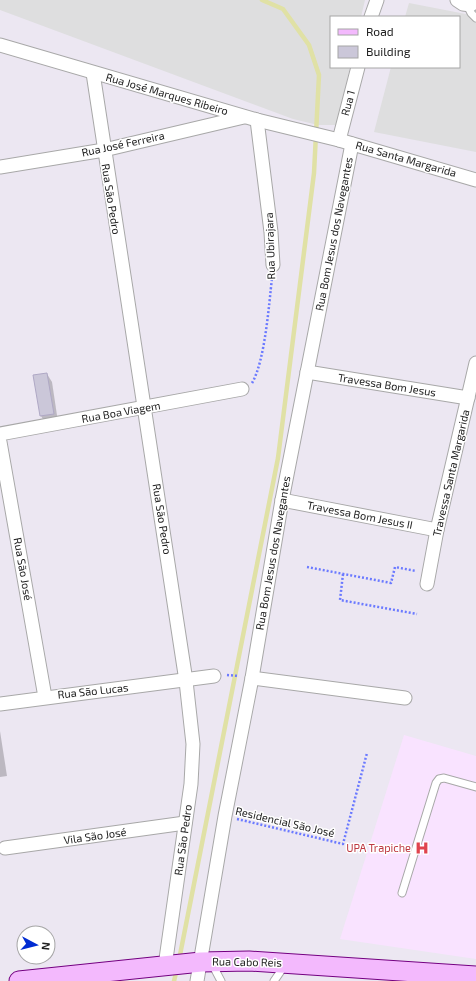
<svg xmlns="http://www.w3.org/2000/svg" width="476" height="981" viewBox="0 0 476 981" font-family="'Exo 2',sans-serif">
  <rect width="100%" height="100%" fill="#ece7f2"/>
  <g fill="#dededf">
    <polygon points="0,0 365,0 361,17 331,17 331,67 350,67 337,125 318,125 293,119 0,10"/>
    <polygon points="409,3 476,16 476,152 374,132 391,67 459,67 459,17 405,17"/>
  </g>
  <polygon fill="#f9e3ff" points="404,735 476,756 476,959 340,939"/>
  <g fill="#0003">
    <polygon points="47,374 52,382 58,422 46,424 41,416"/>
    <polygon points="0,731 7,776 0,777"/>
  </g>
  <g fill="none" stroke-linecap="round" stroke-linejoin="round">
    <g stroke="#e0e1a5" stroke-width="4.5">
      <polyline points="179,960 278,458 314,173 319,75 309,45 283,9 262,0"/>
      <polyline points="174,981 177,969"/>
    </g>
  </g>
  <polygon fill="#cbc7d9" stroke="#afa8c5" points="47,373 54,414 40,416 33,375"/>
  <g fill="none" stroke-linecap="round" stroke-linejoin="round">
    <g stroke="#a8a8a8" stroke-width="9">
      <g id="lane">
        <polyline points="467,5 471,13 476,18"/>
        <polyline points="402,893 436,783 439,779 444,778 476,787"/>
        <polyline points="212,964 221,981"/>
        <polyline points="274,981 285,965"/>
      </g>
    </g>
    <g stroke="#a8a8a8" stroke-width="15">
      <g id="street">
        <polyline points="457,0 463,4 471,5 476,0"/>
        <polyline points="371,17 377,0"/>
        <polyline points="0,45 257,120 339,140 476,180"/>
        <polyline points="93,73 186,681 193,744 191,784 165,966"/>
        <polyline points="257,120 271,232 273,265"/>
        <polyline points="339,140 358,67"/>
        <polyline points="0,167 104,150 244,117"/>
        <polyline points="307,372 468,398"/>
        <polyline points="0,434 242,389"/>
        <polyline points="0,442 45,697"/>
        <polyline points="282,500 437,530"/>
        <polyline points="427,584 437,530 476,363"/>
        <polyline points="252,678 405,698"/>
        <polyline points="0,704 214,676"/>
        <polyline points="5,848 185,823"/>
        <polyline points="197,981 225,816 252,678 282,500 352,144"/>
      </g>
    </g>
    <g stroke="#730080" stroke-width="21">
      <polyline id="secondary" points="19,981 201,962 249,961 476,976"/>
    </g>
    <g stroke="#6b7aff" stroke-width="2.5" stroke-dasharray="2 2" stroke-linecap="butt">
      <path d="M252 383C265 361 269 304 272 278"/>
      <polyline points="307,567 391,583 395,567 416,571"/>
      <polyline points="343,574 340,600 417,614"/>
      <polyline points="227,675 239,676"/>
      <polyline points="237,819 343,844 367,753"/>
    </g>
    <use href="#lane" stroke="#fff" stroke-width="7"/>
    <use href="#street" stroke="#fff" stroke-width="13"/>
    <use href="#secondary" stroke="#f3b9fd" stroke-width="19"/>
  </g>
  <defs>
    <g id="hospital-bare" transform="scale(1.08)"><path d="M-5-5h3v3.5h4V-5h3V5h-3V1.5h-4V5h-3Z" fill="#e0444e" stroke="#fff" stroke-width="2.5" paint-order="stroke"/></g>
  </defs>
  <g fill-rule="evenodd">
    <use href="#hospital-bare" x="422" y="848"/>
  </g>
  <g text-anchor="middle" stroke-width="3" stroke-linejoin="round" paint-order="stroke">
    <g font-size="11" fill="#212121" stroke="#fff">
      <text transform="translate(167 94) rotate(16)" y="4">Rua José Marques Ribeiro</text>
      <text transform="translate(348 103) rotate(-75)" y="4">Rua 1</text>
      <text transform="translate(123 144) rotate(-12)" y="4">Rua José Ferreira</text>
      <text transform="translate(406 159) rotate(16)" y="4">Rua Santa Margarida</text>
      <text transform="translate(111 199) rotate(81)" y="4">Rua São Pedro</text>
      <text transform="translate(334 234) rotate(-79)" y="4">Rua Bom Jesus dos Navegantes</text>
      <text transform="translate(270 246) rotate(-92)" y="4">Rua Ubirajara</text>
      <text transform="translate(387 385) rotate(9)" y="4">Travessa Bom Jesus</text>
      <text transform="translate(121 412) rotate(-10)" y="4">Rua Boa Viagem</text>
      <text transform="translate(451 473) rotate(-77)" y="4">Travessa Santa Margarida</text>
      <text transform="translate(360 515) rotate(11)" y="4">Travessa Bom Jesus II</text>
      <text transform="translate(162 519) rotate(81)" y="4">Rua São Pedro</text>
      <text transform="translate(273 553) rotate(-80)" y="4">Rua Bom Jesus dos Navegantes</text>
      <text transform="translate(23 569) rotate(80)" y="4">Rua São José</text>
      <text transform="translate(93 691) rotate(-6)" y="4">Rua São Lucas</text>
      <text transform="translate(285 822) rotate(13)" y="4">Residencial São José</text>
      <text transform="translate(95 836) rotate(-8)" y="4">Vila São José</text>
      <text transform="translate(183 840) rotate(-82)" y="4">Rua São Pedro</text>
      <text transform="translate(247 962) rotate(1)" y="4">Rua Cabo Reis</text>
    </g>
    <g font-size="11" fill="#be3a42" stroke="#fff" text-anchor="end">
      <text x="411" y="852">UPA Trapiche</text>
    </g>
  </g>
  <rect x="330" y="16" width="130" height="52" fill="#ffffff" stroke="#a6a6a6"/>
  <rect x="338" y="29" width="20" height="6" fill="#f3b9fd" stroke="#a6a6a6"/>
  <text x="366" y="36" font-size="12" fill="#212121">Road</text>
  <rect x="338" y="46" width="20" height="12" fill="#cbc7d9" stroke="#a6a6a6"/>
  <text x="366" y="56" font-size="12" fill="#212121">Building</text>
  <g transform="translate(36 945) rotate(97)"><circle r="19" fill="#ffffff" stroke="#a6a6a6"/>
  <path d="M0-3L7 15L0 10L-7 15Z" fill="#002bd2"/>
  <text y="-6" font-size="11" font-weight="bold" text-anchor="middle" fill="#212121">N</text>
  </g>
</svg>
